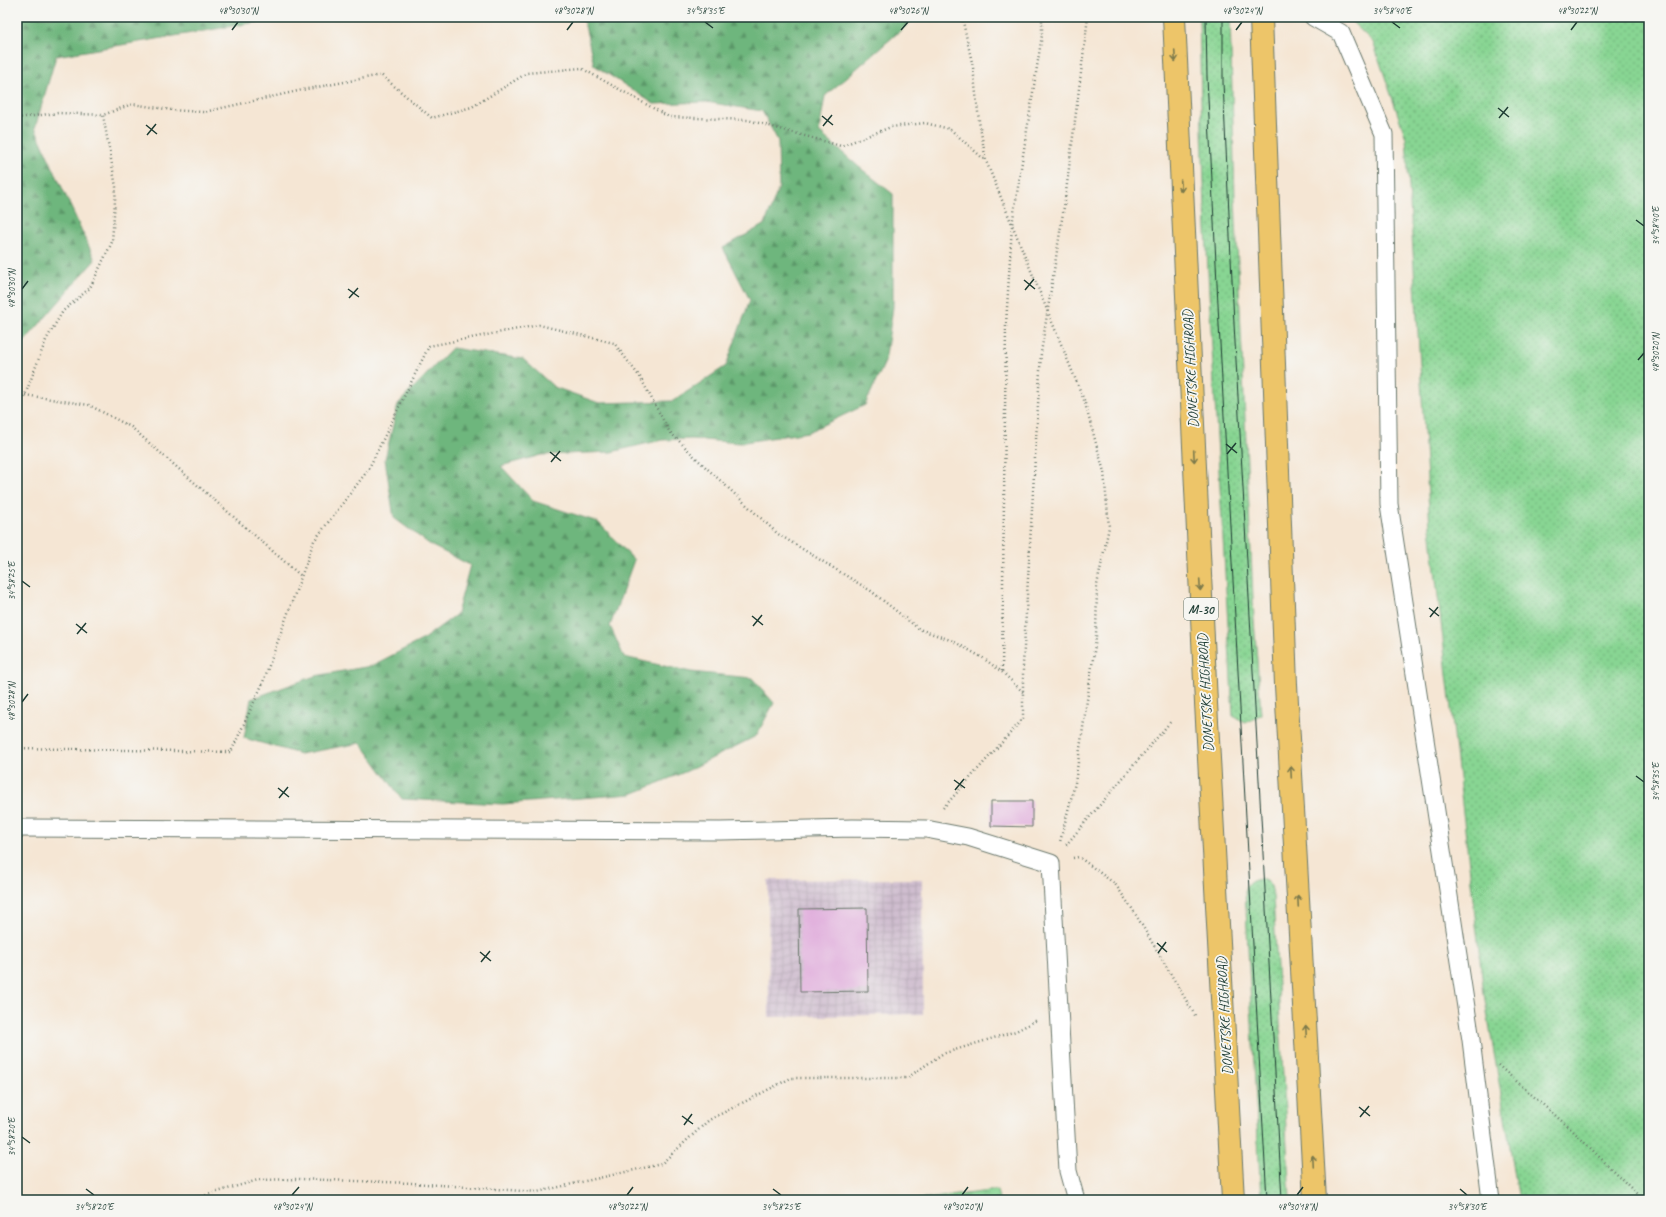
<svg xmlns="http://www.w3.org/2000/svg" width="1666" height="1217" viewBox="0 0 1666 1217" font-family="Caveat,sans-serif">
  <defs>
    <pattern id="industrial-grid" width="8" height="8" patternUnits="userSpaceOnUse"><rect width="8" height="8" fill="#cfbdcf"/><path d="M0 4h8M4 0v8" fill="none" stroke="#b1a3b2"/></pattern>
    <pattern id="grass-dots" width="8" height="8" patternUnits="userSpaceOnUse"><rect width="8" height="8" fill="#88d593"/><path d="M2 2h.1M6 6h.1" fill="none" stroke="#6fae79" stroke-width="1.8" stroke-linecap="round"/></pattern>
    <pattern id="forest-firs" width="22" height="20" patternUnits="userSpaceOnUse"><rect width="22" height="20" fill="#6eb67d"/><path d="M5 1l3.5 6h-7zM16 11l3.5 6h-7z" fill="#5a9567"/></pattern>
    <pattern id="wetland-marsh" width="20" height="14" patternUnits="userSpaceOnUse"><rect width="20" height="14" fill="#88d593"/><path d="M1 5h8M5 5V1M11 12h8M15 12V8" fill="none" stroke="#6fae79"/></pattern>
  </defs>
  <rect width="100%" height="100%" fill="#f6f6f2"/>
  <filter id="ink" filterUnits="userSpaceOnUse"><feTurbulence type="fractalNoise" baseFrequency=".025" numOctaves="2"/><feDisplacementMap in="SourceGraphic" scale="8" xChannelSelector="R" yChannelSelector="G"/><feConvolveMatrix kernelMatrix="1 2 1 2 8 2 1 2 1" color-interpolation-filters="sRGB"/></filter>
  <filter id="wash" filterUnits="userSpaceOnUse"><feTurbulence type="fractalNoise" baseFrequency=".012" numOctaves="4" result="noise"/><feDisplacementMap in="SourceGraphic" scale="16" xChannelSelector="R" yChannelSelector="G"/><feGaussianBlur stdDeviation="0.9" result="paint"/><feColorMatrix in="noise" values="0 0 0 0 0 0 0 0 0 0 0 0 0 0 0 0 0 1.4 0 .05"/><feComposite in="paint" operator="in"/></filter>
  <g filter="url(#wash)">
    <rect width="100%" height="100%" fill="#f5e6d4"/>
    <polygon fill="url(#industrial-grid)" points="922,879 923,1014 769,1017 768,880"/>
    <g fill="url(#grass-dots)" stroke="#548964">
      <path d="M1199 17H1230L1235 199 1245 419 1254 620 1261 714 1252 720 1245 722 1233 716C1221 483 1203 250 1199 17Z"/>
      <polygon points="1347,17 1649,17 1649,1200 1519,1200 1484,994 1430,527 1406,138 1373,42"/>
      <path d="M1261 879 1267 881 1271 885 1273 896 1290 1200H1261L1245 889C1249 882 1253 880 1261 879Z"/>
    </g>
    <g fill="url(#forest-firs)" stroke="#467a58">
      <polygon points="17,17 280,17 275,19 56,56 35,128 95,260 17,350"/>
      <polygon points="583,17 916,17 825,96 819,132 859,167 893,194 893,307 885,362 865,405 808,432 739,443 692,439 662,440 611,452 541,455 501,466 533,501 598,522 634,560 610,626 624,657 691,672 752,678 774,703 756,736 687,771 632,794 503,804 402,799 361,743 300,754 244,738 251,699 315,676 371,666 422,640 457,614 470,565 432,546 394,518 385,459 398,404 452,348 523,359 554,387 599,403 673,401 726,366 750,300 723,248 765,224 779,187 778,141 762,111 706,102 654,104 594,65"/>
    </g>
    <polygon fill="url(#wetland-marsh)" stroke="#548964" points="997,1190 999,1200 917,1200"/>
    <g id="blocks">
      <g fill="#e1b0dd">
        <polygon points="991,801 1032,801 1032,827 991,826"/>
        <polygon points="867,908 868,991 800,992 799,909"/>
      </g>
    </g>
  </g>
  <g filter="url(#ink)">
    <use href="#blocks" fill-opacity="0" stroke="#6a786c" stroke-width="1"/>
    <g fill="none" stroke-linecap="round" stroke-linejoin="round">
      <g stroke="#6a786c" stroke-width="19">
        <g id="service">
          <polyline points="1313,17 1341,33 1384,134 1389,504 1471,1040 1491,1200"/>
          <polyline points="17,828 720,831 853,828 926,829 968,837 1051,863 1068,1171 1076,1200"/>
        </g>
      </g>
      <g stroke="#6a786c" stroke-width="24">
        <g id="trunk">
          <polyline points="1174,17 1206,703 1233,1200"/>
          <polyline points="1261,17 1286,685 1315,1200"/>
        </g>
      </g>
      <g stroke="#6a786c" stroke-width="2.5" stroke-dasharray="1 3" stroke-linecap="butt">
        <polyline points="962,17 973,67 979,121 986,161 1084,400 1104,472 1109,527 1097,585 1096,638 1075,783 1060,842"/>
        <polyline points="17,118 58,113 103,115 132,104 172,110 204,112 307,89 381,75 432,118 472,107 527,73 581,68 669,117 748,120 841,146 891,127 925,123 950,129 986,161"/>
        <polyline points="25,395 89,405 131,427 301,576"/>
        <polyline points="17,407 25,395 46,340 63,311 90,288 112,242 116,187 103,115"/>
        <polyline points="1002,671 1006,325 1012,225 1042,35 1042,17"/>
        <polyline points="17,748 231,752 262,685 314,541 368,470 429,346 539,325 614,343 640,377 669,431 698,460 778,534 871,591 919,629 953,641 983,658 1002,672 1023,692"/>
        <polyline points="943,808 1023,719 1023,665 1041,353 1065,200 1088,17"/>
        <polyline points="1066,845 1172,720"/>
        <polyline points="1073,858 1079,857 1115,884 1133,910 1196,1017"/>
        <polyline points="1498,1065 1573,1131 1643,1200"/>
        <polyline points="190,1200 258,1180 300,1179 412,1183 537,1192 661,1164 709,1120 791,1078 907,1078 942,1054 1016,1031 1037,1020"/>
      </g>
      <use href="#service" stroke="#fff" stroke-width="17"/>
      <use href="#trunk" stroke="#edc569" stroke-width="22"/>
      <g stroke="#1f3d34" stroke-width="1">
        <polyline points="1206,17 1207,77 1219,325 1267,1200"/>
        <polyline points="1223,17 1223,82 1234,324 1282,1200"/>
      </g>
    </g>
    <defs><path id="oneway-shaft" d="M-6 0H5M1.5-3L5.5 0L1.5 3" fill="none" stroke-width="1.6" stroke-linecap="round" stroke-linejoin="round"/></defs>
    <g stroke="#7c7a4c">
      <use href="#oneway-shaft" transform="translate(1175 56) rotate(87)"/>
      <use href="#oneway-shaft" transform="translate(1181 186) rotate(87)"/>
      <use href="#oneway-shaft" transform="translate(1194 456) rotate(87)"/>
      <use href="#oneway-shaft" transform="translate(1200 585) rotate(87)"/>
      <use href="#oneway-shaft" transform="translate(1291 772) rotate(-93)"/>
      <use href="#oneway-shaft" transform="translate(1298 901) rotate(-93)"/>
      <use href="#oneway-shaft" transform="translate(1306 1031) rotate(-93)"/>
      <use href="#oneway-shaft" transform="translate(1313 1161) rotate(-93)"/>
    </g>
  </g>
  <path fill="none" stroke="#1f3d34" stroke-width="1.5" d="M705 22 713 28M1392 22 1400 28M232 30 238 22M567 30 573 22M901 30 908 22M1236 30 1242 22M1571 30 1577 22M1498 108 1509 117M822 116 833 125M1499 118 1508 107M146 125 157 134M823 126 832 115M147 135 156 124M1636 220 1644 226M1024 280 1035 289M22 289 28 281M348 289 359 297M1025 290 1034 279M349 298 358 288M1638 360 1644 353M1226 444 1237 453M550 452 561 461M1227 454 1236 443M551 462 560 451M22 581 30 587M1429 608 1439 616M752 616 763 625M1430 617 1438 607M76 624 87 633M753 626 762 615M77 634 86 623M22 702 28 694M1636 776 1644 782M954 780 965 788M278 788 289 797M955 790 964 779M279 798 288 787M1157 943 1167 952M480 952 491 961M1158 953 1166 942M481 962 490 951M1359 1107 1370 1116M682 1116 693 1124M1360 1117 1369 1106M684 1125 692 1114M22 1137 30 1143M86 1189 94 1195M773 1189 781 1195M1460 1189 1467 1195M292 1195 299 1187M627 1195 633 1187M962 1195 968 1187M1297 1195 1303 1187"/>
  <g text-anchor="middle" stroke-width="3.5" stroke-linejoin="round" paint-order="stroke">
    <rect fill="#f6f6f2" stroke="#60746d" stroke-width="1" x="1184" y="598" width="34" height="22" rx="3"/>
    <g font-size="13" font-weight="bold" fill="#1f3d34">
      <text x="1201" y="614">М-30</text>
    </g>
    <g font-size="14" fill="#1f3d34" stroke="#f6f6f2">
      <text transform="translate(1190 369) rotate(-93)" y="5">DONETSKE HIGHROAD</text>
      <text transform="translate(1205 693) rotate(-93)" y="5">DONETSKE HIGHROAD</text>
      <text transform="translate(1224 1016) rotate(-93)" y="5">DONETSKE HIGHROAD</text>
    </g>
  </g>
  <rect width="1666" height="1217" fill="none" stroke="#f6f6f2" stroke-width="44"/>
  <rect x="22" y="22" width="1622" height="1173" fill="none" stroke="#1f3d34" stroke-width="1.5"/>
  <g font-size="10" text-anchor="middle" fill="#1f3d34">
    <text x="238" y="14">48°30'30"N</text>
    <text x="573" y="14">48°30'28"N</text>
    <text x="705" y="14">34°58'35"E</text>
    <text x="908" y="14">48°30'26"N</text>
    <text x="1242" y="14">48°30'24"N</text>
    <text x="1392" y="14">34°58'40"E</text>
    <text x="1577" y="14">48°30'22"N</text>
    <text transform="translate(1655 226) rotate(-90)" y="4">34°58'40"E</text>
    <text transform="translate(11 289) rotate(-90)" y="4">48°30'30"N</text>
    <text transform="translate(1655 353) rotate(-90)" y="4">48°30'20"N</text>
    <text transform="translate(11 581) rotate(-90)" y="4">34°58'25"E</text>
    <text transform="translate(11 702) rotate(-90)" y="4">48°30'28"N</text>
    <text transform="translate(1655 782) rotate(-90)" y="4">34°58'35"E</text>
    <text transform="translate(11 1137) rotate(-90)" y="4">34°58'20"E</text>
    <text x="94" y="1210">34°58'20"E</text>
    <text x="292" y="1210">48°30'24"N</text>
    <text x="627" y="1210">48°30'22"N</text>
    <text x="781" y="1210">34°58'25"E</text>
    <text x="962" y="1210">48°30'20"N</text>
    <text x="1297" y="1210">48°30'18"N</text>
    <text x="1467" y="1210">34°58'30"E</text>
  </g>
</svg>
